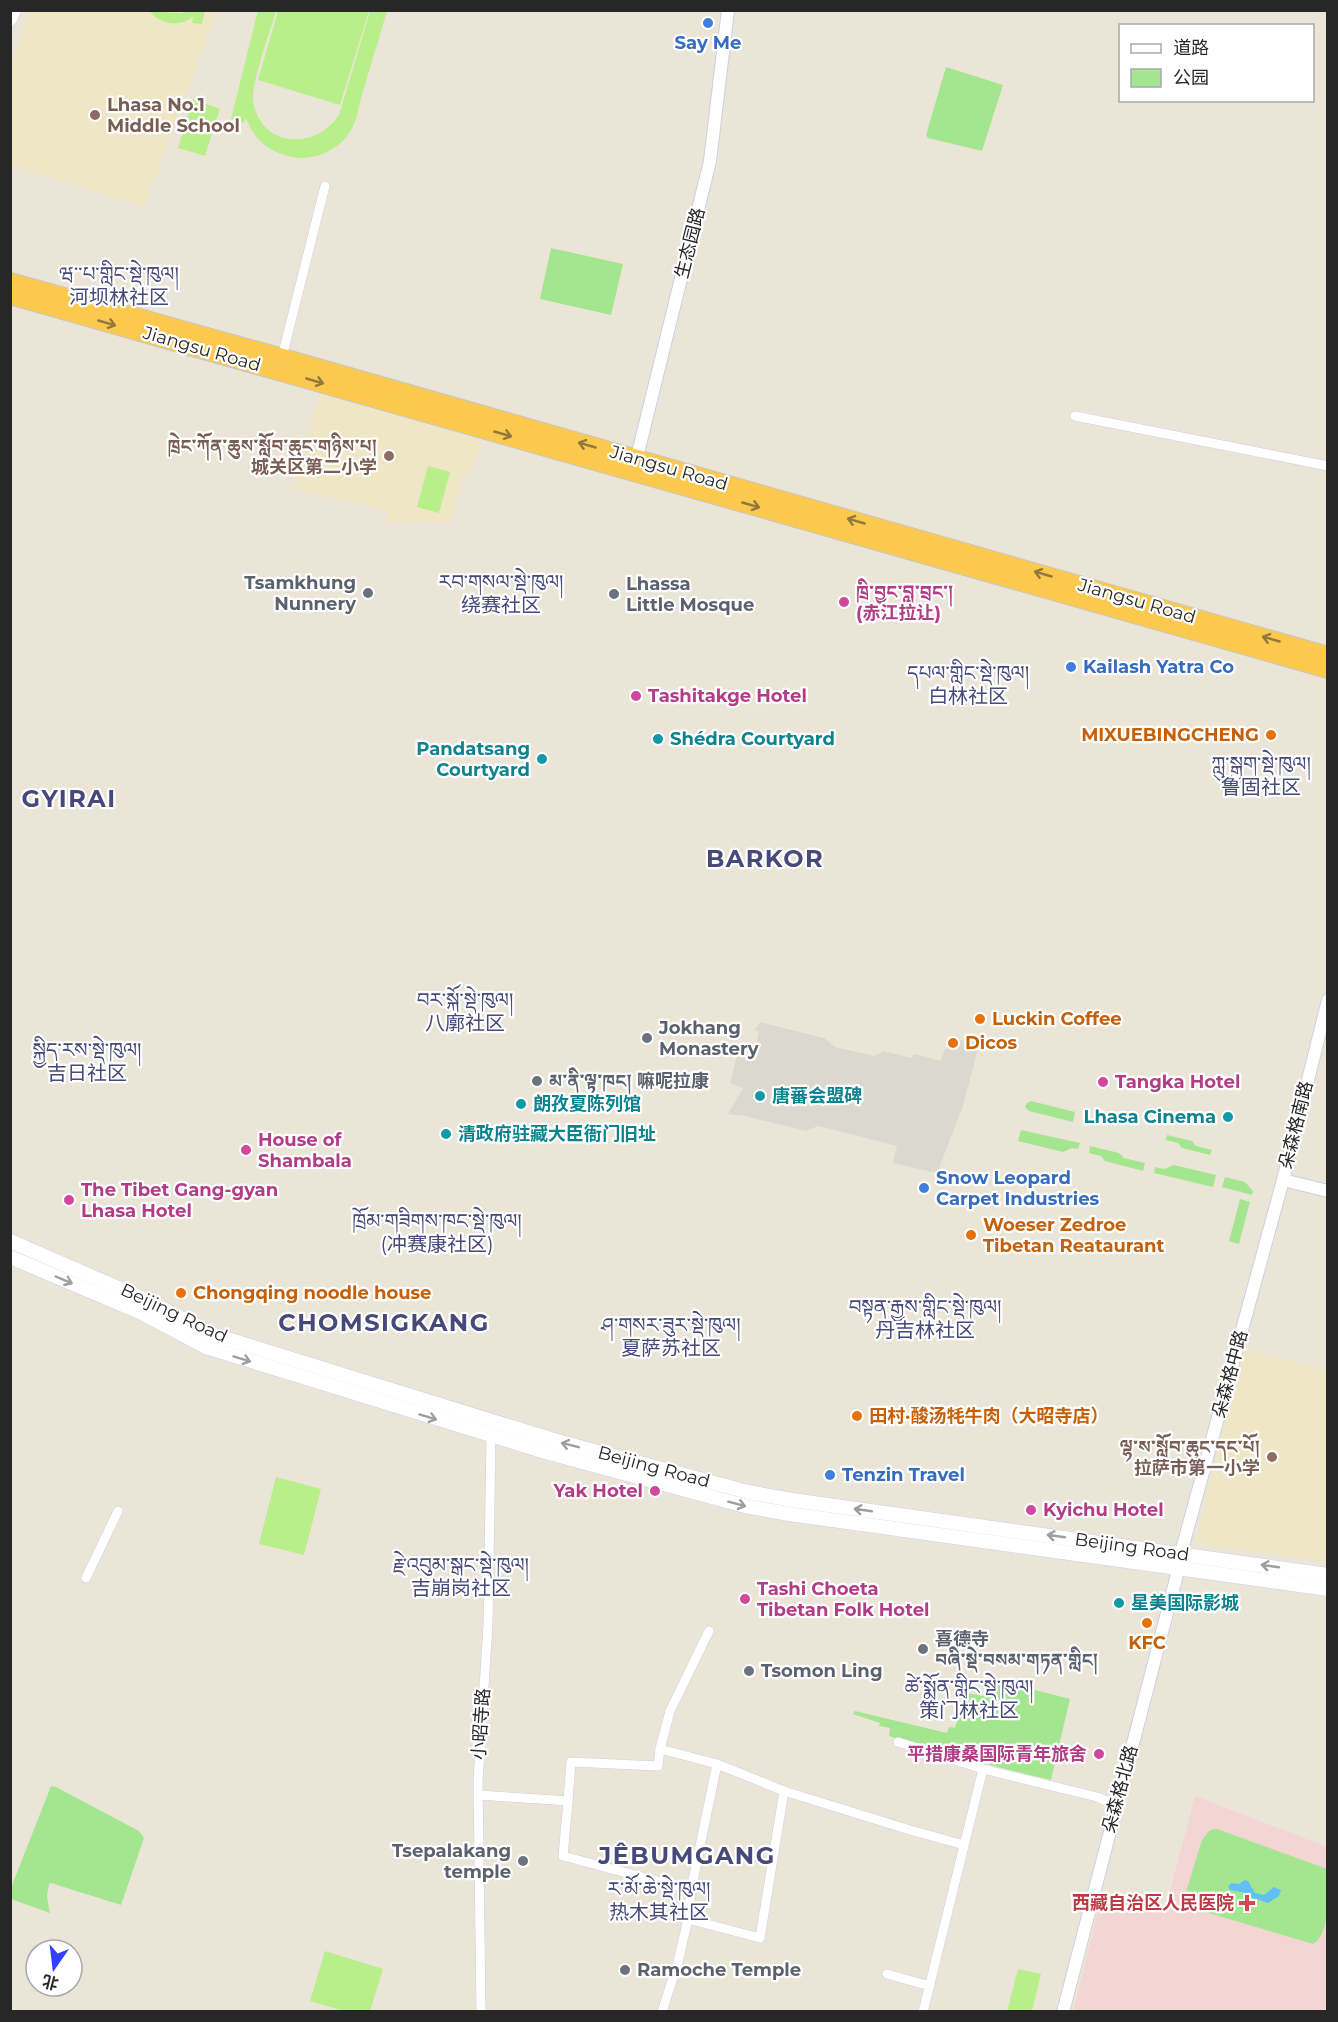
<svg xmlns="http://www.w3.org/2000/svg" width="1338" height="2022" viewBox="0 0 1338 2022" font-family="Montserrat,'Noto Sans SC','Noto Serif Tibetan',sans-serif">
  <rect width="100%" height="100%" fill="#ebe5d8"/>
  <g fill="#efe6c5">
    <polygon points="30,11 217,11 144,207 11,165 11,64"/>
    <polygon points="320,393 482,441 470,474 464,472 451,522 386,521 388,511 292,488"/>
    <polygon points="1242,1348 1327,1371 1327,1562 1196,1543"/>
  </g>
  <polygon fill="#f3d5d4" points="1195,1796 1327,1847 1327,2011 1073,2012 1102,1895 1165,1911"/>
  <g fill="#a4e68f">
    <polygon points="946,67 1003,85 982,151 928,138 926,135"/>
    <polygon points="551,248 623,264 611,315 540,299"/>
    <polygon points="1031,1101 1075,1112 1073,1122 1029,1111 1025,1107 1026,1104"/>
    <polygon points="1021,1130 1080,1143 1078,1149 1072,1148 1063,1152 1018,1141"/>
    <polygon points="1167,1135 1192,1141 1196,1146 1212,1150 1210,1155 1182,1148 1178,1143 1166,1140"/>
    <polygon points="1090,1146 1119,1153 1124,1158 1145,1163 1143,1171 1105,1161 1101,1156 1089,1153"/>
    <polygon points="1174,1165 1216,1175 1213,1187 1154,1173 1155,1167 1164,1169"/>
    <polygon points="1225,1177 1245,1182 1253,1191 1252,1195 1222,1187"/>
    <polygon points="1240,1199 1250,1202 1239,1244 1229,1241"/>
    <polygon points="997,1680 1070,1699 1051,1780 990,1765 990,1762 980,1760 978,1763 889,1736 890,1728 879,1726 880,1723 853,1714 855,1711 947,1733 949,1727 955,1728 964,1692 982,1696 993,1691"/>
    <polygon points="51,1786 56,1787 139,1831 144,1838 121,1905 51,1883 49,1884 47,1896 50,1913 11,1899 11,1888"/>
    <path d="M1217 1829 1327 1869C1327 1888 1332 1933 1313 1944L1182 1905 1202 1840 1210 1830Z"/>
  </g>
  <g fill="#b9ef8a">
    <path d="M258 10 276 11C271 30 251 83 253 100 260 148 315 151 339 115L370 11H387C379 39 370 67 362 95 359 106 357 120 351 130 340 151 310 163 288 156 266 150 254 139 246 118L244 123 231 119Z"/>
    <path d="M149 11 181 13 186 11H205L202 24 192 23 193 17C178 28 160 24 149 11Z"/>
    <polygon points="278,11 369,11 340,105 258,80"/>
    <polygon points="193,99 220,109 205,156 178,148"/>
    <polygon points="428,466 450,472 439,513 417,507"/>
    <polygon points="276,1477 321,1489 304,1555 259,1544"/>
    <polygon points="325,1951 383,1969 370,2011 344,2011 310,2001"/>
    <polygon points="1018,1969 1041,1974 1032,2011 1007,2011"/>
  </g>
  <polygon fill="#dbd8cf" points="760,1022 824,1038 835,1047 874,1056 884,1051 911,1058 914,1054 941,1061 945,1049 956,1047 960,1040 972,1043 974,1035 981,1037 963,1106 937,1173 893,1163 897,1146 818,1126 806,1131 745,1116 728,1114 743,1088 730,1083 737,1056 752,1059 759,1032 755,1030"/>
  <polygon fill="#62bff6" points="1245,1880 1248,1881 1255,1893 1264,1895 1274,1887 1281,1890 1279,1896 1268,1903 1253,1898 1245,1893 1230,1890 1228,1887 1231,1883 1239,1884"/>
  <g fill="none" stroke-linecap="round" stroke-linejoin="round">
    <g stroke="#cdcfe2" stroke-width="10">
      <g id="minor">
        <polyline points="281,361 325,186"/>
        <polyline points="1075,416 1328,466"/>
        <polyline points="86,1578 118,1511"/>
        <polyline points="898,1742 983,1769 1097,1797 1116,1805"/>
        <polyline points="660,1749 670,1711 709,1631"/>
        <polyline points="478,1795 568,1801 563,1856 691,1890"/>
        <polyline points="568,1801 571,1762 658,1766 660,1749 717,1764 784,1791 910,1830 964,1845"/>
        <polyline points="688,1919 760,1938 784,1791"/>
        <polyline points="887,1974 930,1986"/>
        <polyline points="481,2012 478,1780 488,1625 491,1436"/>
        <polyline points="662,2012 678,1962 688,1919 691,1890 717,1764"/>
        <polyline points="923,2012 983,1769"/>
      </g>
    </g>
    <g stroke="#cdcfe2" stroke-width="14">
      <g id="tertiary">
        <polyline points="635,465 710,161 728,10"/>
        <polyline points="1283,1180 1328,1191"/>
        <polyline points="1063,2012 1179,1567 1181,1553 1283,1180 1328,1000"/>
      </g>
    </g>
    <g stroke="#cdcfe2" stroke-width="15">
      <g id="secondary">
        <polyline points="10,19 14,10"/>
        <polyline points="10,1241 148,1301 211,1334 557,1441 748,1492 792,1500 1328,1575"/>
        <polyline points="10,1257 142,1313 206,1347 549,1453 745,1506 789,1514 1328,1589"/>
      </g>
    </g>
    <g stroke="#c7c7c7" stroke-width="18">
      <g id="trunk">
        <polyline points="10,281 283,357 1328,655"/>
        <polyline points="10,296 1328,670"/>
      </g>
    </g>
    <use href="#minor" stroke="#fff" stroke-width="9"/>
    <use href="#tertiary" stroke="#fff" stroke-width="12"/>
    <use href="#secondary" stroke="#fff" stroke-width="14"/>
    <use href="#trunk" stroke="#fcc94f" stroke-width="16"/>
  </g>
  <defs><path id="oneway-shaft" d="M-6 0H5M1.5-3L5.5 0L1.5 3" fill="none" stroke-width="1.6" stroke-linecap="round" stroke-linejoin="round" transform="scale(1.5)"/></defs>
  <g stroke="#92783b">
    <use href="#oneway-shaft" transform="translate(107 323) rotate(16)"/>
    <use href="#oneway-shaft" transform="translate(315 381) rotate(16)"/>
    <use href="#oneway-shaft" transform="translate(503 434) rotate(16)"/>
    <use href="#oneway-shaft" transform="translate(587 445) rotate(-164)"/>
    <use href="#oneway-shaft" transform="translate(751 505) rotate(16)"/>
    <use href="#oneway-shaft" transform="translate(856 521) rotate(-164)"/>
    <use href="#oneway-shaft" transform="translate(1043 574) rotate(-164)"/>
    <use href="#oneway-shaft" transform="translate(1271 639) rotate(-164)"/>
  </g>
  <g stroke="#9e9e9e">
    <use href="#oneway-shaft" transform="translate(64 1280) rotate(23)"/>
    <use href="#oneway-shaft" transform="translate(242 1359) rotate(17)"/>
    <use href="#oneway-shaft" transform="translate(428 1417) rotate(17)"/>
    <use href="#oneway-shaft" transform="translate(570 1445) rotate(-166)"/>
    <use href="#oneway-shaft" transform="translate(737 1504) rotate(15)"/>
    <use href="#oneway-shaft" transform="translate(863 1510) rotate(-172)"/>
    <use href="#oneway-shaft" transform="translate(1056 1536) rotate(-172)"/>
    <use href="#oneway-shaft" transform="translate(1270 1566) rotate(-172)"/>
  </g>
  <g fill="#3f7fe0" stroke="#fff" stroke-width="2">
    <circle cx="708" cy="23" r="6"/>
    <circle cx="1071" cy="667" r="6"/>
    <circle cx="924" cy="1188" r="6"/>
    <circle cx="830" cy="1475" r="6"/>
  </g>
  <g fill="#8d6e63" stroke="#fff" stroke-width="2">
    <circle cx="95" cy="115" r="6"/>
    <circle cx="389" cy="456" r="6"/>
    <circle cx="1272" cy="1457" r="6"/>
  </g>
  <g fill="#6b7280" stroke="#fff" stroke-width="2">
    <circle cx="368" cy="593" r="6"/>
    <circle cx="614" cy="594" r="6"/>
    <circle cx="647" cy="1038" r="6"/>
    <circle cx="537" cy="1081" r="6"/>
    <circle cx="923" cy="1649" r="6"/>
    <circle cx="749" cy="1671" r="6"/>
    <circle cx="523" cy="1861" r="6"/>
    <circle cx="625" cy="1970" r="6"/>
  </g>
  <g fill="#d1479c" stroke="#fff" stroke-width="2">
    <circle cx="844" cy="602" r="6"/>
    <circle cx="636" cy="696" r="6"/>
    <circle cx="1103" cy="1082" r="6"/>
    <circle cx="246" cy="1150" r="6"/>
    <circle cx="69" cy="1200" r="6"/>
    <circle cx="655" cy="1491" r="6"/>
    <circle cx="1031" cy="1510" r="6"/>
    <circle cx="745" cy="1599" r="6"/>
    <circle cx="1099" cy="1754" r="6"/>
  </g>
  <g fill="#e8710a" stroke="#fff" stroke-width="2">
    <circle cx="1271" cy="735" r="6"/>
    <circle cx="980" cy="1019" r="6"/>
    <circle cx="953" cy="1043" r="6"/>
    <circle cx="971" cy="1235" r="6"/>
    <circle cx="181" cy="1293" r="6"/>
    <circle cx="857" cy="1416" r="6"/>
    <circle cx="1147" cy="1623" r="6"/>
  </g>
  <g fill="#0f9aa8" stroke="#fff" stroke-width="2">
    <circle cx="658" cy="739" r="6"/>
    <circle cx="542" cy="759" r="6"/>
    <circle cx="760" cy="1096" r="6"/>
    <circle cx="521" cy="1104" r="6"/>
    <circle cx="1228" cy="1117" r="6"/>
    <circle cx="446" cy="1134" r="6"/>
    <circle cx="1119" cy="1603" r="6"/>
  </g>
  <path fill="#e0444e" stroke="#fff" stroke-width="2" d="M1244 1894h6v6h6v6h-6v6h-6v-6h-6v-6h6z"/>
  <g text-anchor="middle" stroke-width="4.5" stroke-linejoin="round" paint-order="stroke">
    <g font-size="18" font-weight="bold" fill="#366cbe" stroke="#fff" text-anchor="start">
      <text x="708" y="49" text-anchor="middle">Say Me</text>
      <text x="1083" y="673">Kailash Yatra Co</text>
      <text x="936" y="1184">Snow Leopard<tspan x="936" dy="21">Carpet Industries</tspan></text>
      <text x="842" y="1481">Tenzin Travel</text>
    </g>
    <g font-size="18" font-weight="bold" fill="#785e54" stroke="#fff" text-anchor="end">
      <text x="107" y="111" text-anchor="start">Lhasa No.1<tspan x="107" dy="21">Middle School</tspan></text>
      <text x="377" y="452">ཁྲེང་ཀོན་ཆུས་སློབ་ཆུང་གཉིས་པ།<tspan x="377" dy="21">城关区第二小学</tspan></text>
      <text x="1260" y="1453">ལྷ་ས་སློབ་ཆུང་དང་པོ།<tspan x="1260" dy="21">拉萨市第一小学</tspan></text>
    </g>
    <g font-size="18" fill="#272727" stroke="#fff">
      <text transform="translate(690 243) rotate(-76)" y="6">生态园路</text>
      <text transform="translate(202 349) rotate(16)" y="6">Jiangsu Road</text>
      <text transform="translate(669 468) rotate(16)" y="6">Jiangsu Road</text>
      <text transform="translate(1137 601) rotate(16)" y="6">Jiangsu Road</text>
      <text transform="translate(1296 1125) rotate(-76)" y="6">朵森格南路</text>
      <text transform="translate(174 1313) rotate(25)" y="6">Beijing Road</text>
      <text transform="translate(1230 1374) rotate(-75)" y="6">朵森格中路</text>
      <text transform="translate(654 1467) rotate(15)" y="6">Beijing Road</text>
      <text transform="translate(1132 1547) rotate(8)" y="6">Beijing Road</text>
      <text transform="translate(481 1724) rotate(-86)" y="6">小昭寺路</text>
      <text transform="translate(1120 1789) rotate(-75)" y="6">朵森格北路</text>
    </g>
    <g font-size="18" font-weight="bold" fill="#5b616d" stroke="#fff" text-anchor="start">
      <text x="356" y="589" text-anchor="end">Tsamkhung<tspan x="356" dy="21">Nunnery</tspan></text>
      <text x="626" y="590">Lhassa<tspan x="626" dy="21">Little Mosque</tspan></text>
      <text x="659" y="1034">Jokhang<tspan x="659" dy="21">Monastery</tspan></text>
      <text x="549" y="1087">མ་ནི་ལྟ་ཁང། 嘛呢拉康</text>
      <text x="935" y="1645">喜德寺<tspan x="935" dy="21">བཞི་སྡེ་བསམ་གཏན་གླིང།</tspan></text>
      <text x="761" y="1677">Tsomon Ling</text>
      <text x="511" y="1857" text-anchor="end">Tsepalakang<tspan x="511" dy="21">temple</tspan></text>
      <text x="637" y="1976">Ramoche Temple</text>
    </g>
    <g font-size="18" font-weight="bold" fill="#b23c85" stroke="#fff" text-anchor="start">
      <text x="856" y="598">ཁྲི་བྱང་བླ་བྲང་།<tspan x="856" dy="21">(赤江拉让)</tspan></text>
      <text x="648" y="702">Tashitakge Hotel</text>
      <text x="1115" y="1088">Tangka Hotel</text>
      <text x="258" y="1146">House of<tspan x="258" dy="21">Shambala</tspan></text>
      <text x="81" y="1196">The Tibet Gang-gyan<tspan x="81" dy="21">Lhasa Hotel</tspan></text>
      <text x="643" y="1497" text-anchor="end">Yak Hotel</text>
      <text x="1043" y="1516">Kyichu Hotel</text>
      <text x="757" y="1595">Tashi Choeta<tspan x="757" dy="21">Tibetan Folk Hotel</tspan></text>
      <text x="1087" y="1760" text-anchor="end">平措康桑国际青年旅舍</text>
    </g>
    <g font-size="18" font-weight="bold" fill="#c56008" stroke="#fff" text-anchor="start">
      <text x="1259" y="741" text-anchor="end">MIXUEBINGCHENG</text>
      <text x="992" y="1025">Luckin Coffee</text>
      <text x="965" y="1049">Dicos</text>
      <text x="983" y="1231">Woeser Zedroe<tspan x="983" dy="21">Tibetan Reataurant</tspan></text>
      <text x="193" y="1299">Chongqing noodle house</text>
      <text x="869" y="1422">田村·酸汤牦牛肉（大昭寺店）</text>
      <text x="1147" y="1649" text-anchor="middle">KFC</text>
    </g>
    <g font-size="18" font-weight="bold" fill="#0d838f" stroke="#fff" text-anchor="start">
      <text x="670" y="745">Shédra Courtyard</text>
      <text x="530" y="755" text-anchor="end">Pandatsang<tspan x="530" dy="21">Courtyard</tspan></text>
      <text x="772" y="1102">唐蕃会盟碑</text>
      <text x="533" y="1110">朗孜夏陈列馆</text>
      <text x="1216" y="1123" text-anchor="end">Lhasa Cinema</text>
      <text x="458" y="1140">清政府驻藏大臣衙门旧址</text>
      <text x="1131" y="1609">星美国际影城</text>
    </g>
    <g font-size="18" font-weight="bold" fill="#be3a42" stroke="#fff" text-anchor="end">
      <text x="1234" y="1909">西藏自治区人民医院</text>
    </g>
    <g font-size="20" fill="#46497a" stroke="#fff">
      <text x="119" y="281">ཝ་་པ་གླིང་སྡེ་ཁུལ།<tspan x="119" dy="23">河坝林社区</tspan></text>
      <text x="501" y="589">རབ་གསལ་སྡེ་ཁུལ།<tspan x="501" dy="23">绕赛社区</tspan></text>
      <text x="968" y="680">དཔལ་གླིང་སྡེ་ཁུལ།<tspan x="968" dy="23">白林社区</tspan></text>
      <text x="1261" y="771">ཀླུ་སྒུག་སྡེ་ཁུལ།<tspan x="1261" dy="23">鲁固社区</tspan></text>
      <text x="465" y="1007">བར་སྐོ་སྡེ་ཁུལ།<tspan x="465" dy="23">八廓社区</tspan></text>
      <text x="87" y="1057">སྐྱིད་རས་སྡེ་ཁུལ།<tspan x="87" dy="23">吉日社区</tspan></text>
      <text x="437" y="1228">ཁྲོམ་གཟིགས་ཁང་སྡེ་ཁུལ།<tspan x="437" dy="23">(冲赛康社区)</tspan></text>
      <text x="925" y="1314">བསྟན་རྒྱས་གླིང་སྡེ་ཁུལ།<tspan x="925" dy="23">丹吉林社区</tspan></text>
      <text x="671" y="1332">ཤ་གསར་ཟུར་སྡེ་ཁུལ།<tspan x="671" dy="23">夏萨苏社区</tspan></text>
      <text x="461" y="1572">རྗེ་འབུམ་སྒང་སྡེ་ཁུལ།<tspan x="461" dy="23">吉崩岗社区</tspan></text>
      <text x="969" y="1694">ཚེ་སྨོན་གླིང་སྡེ་ཁུལ།<tspan x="969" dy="23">策门林社区</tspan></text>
      <text x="659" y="1896">ར་མོ་ཆེ་སྡེ་ཁུལ།<tspan x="659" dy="23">热木其社区</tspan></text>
    </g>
    <g font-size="24" font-weight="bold" letter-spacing="1.5" fill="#46497a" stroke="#fff">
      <text x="69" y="807">GYIRAI</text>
      <text x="765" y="867">BARKOR</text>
      <text x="384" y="1331">CHOMSIGKANG</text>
      <text x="687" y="1864">JÊBUMGANG</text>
    </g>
  </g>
  <rect width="1338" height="2022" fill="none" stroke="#272727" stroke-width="24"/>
  <rect x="1119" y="24" width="195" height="78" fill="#ffffff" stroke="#a9a9a9" stroke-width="1.5"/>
  <rect x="1131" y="44" width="30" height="9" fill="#ffffff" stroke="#a9a9a9" stroke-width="1.5"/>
  <text x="1173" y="54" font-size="18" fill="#272727">道路</text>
  <rect x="1131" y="69" width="30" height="18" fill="#a4e68f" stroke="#a9a9a9" stroke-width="1.5"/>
  <text x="1173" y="84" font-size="18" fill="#272727">公园</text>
  <g transform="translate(54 1968) rotate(194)"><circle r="28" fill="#ffffff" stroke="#a9a9a9" stroke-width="1.5"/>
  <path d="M0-4.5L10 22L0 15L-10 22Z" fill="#3141ff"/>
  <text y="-9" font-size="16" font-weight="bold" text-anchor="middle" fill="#272727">北</text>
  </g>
</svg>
